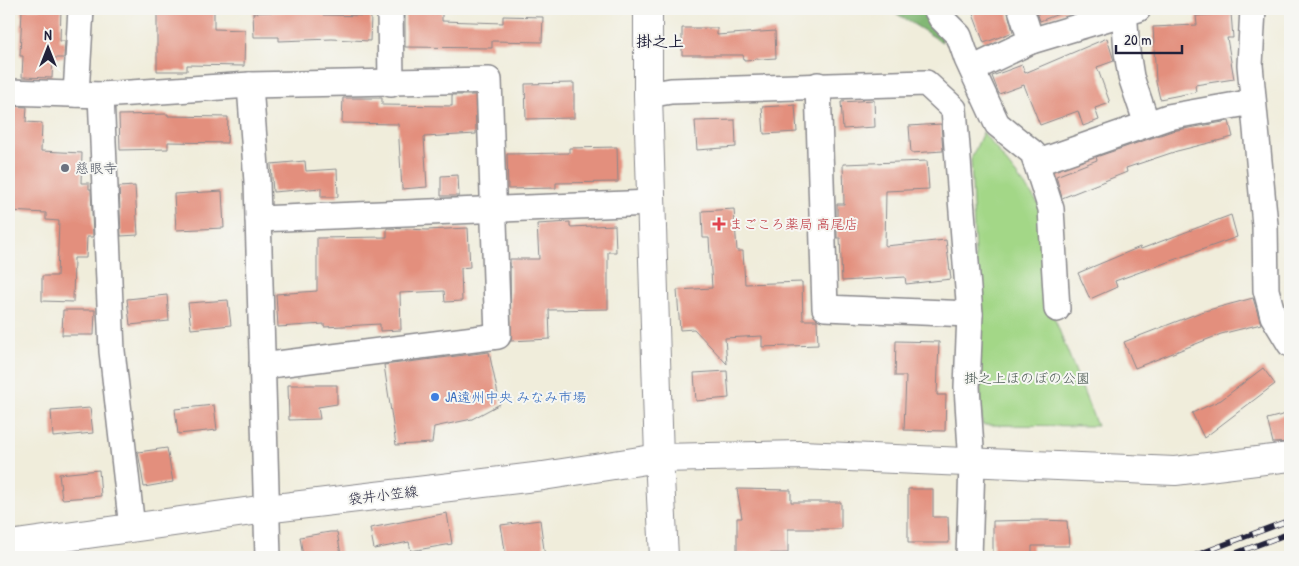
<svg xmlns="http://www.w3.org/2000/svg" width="1299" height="566" viewBox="0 0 1299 566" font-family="'Patrick Hand','Klee One',sans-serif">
  <rect width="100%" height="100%" fill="#f6f6f2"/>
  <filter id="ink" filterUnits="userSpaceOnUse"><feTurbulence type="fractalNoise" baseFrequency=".02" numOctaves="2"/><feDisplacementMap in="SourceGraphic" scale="10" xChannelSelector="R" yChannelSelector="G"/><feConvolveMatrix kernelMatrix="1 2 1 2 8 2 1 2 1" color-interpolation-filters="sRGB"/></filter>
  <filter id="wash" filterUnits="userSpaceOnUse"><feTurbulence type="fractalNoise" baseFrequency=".0096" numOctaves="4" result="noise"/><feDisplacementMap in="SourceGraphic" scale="20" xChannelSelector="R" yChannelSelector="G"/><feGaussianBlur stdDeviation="1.12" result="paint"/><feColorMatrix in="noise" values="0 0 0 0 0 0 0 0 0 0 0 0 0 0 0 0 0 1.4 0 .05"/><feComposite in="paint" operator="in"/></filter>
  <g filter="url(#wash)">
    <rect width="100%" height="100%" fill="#f0eddb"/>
    <polygon fill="#a3d787" stroke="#627c61" points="983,132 1042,208 1043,289 1097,426 982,425 971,159"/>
    <polygon fill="#82b874" stroke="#526d58" points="889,9 942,9 942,42"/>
    <g id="blocks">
      <g fill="#e38f7d">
        <polygon points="22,9 61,9 60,41 65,41 64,58 53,58 52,78 22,77 23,56 20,56"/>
        <polygon points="157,9 214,9 214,29 245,30 244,66 187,65 187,71 157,71"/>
        <polygon points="322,9 323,15 371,16 370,41 332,39 279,41 279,37 254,37 253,13"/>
        <polygon points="405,9 442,9 442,21 503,23 503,16 543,17 542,42 492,41 492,48 405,47"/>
        <polygon points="971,9 1007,9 1013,32 984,43"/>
        <polygon points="1036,9 1069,9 1069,10 1040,21"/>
        <polygon points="1231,13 1233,38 1227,38 1234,79 1195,85 1196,92 1160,99 1156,82 1153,27 1197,25 1196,16"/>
        <polygon points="682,28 717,28 717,35 775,31 776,58 744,60 743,55 682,55"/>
        <polygon points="1107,38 1114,61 1097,67 1110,103 1095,108 1099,120 1083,126 1078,111 1040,125 1024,85 999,94 992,76 1022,65 1025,73"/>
        <polygon points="574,83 574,118 526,119 525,84"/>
        <polygon points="452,95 475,95 476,134 424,137 427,187 402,189 398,124 342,123 343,98 382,98 382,105 452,106"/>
        <polygon points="874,100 875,127 843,129 841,102"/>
        <polygon points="795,105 797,132 764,134 762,107"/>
        <polygon points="9,106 27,107 26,122 42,123 41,151 82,153 81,183 89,183 89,189 91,189 93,237 87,237 86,258 74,258 73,302 42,301 42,276 57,276 59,221 46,220 46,213 9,211"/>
        <polygon points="168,114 168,116 228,117 227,143 168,142 168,149 120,150 119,115"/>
        <polygon points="735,120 736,147 697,150 695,121"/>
        <polygon points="1229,121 1233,137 1177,151 1126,168 1127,172 1062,198 1056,176 1097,160 1096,157 1172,131"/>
        <polygon points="941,124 943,151 911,153 909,126"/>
        <polygon points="617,147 618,182 556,183 556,188 508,189 507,154 569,153 569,148"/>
        <polygon points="305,161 306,171 337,169 338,197 321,197 321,188 273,192 271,164"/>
        <polygon points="927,161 929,189 886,191 885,246 946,240 951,279 906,284 905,277 842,281 840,238 837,238 837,204 844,204 843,164"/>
        <polygon points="458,175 459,196 441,196 441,176"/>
        <polygon points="135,186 138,235 121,236 119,187"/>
        <polygon points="222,191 224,228 176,230 174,194"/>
        <polygon points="734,209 737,251 743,251 745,284 802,282 803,320 817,320 818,345 762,347 762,336 725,338 727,364 694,329 680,330 677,290 712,288 709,238 703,238 702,211"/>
        <polygon points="1231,215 1237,237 1115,281 1117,287 1090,299 1078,273 1140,247 1141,249"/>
        <polygon points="570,222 570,227 615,225 616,252 608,252 608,309 549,310 550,339 511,341 510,259 539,259 537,224"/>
        <polygon points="387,228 427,230 468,228 470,267 461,268 462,301 445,302 444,291 400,293 401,330 380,331 380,324 324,327 324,324 278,327 276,294 317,291 317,238 387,237"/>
        <polygon points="167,295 169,321 130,325 127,299"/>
        <polygon points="1253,298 1261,324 1221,334 1135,368 1124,342 1201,312"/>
        <polygon points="228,300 231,325 191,329 188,303"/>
        <polygon points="63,310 95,310 94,335 62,335"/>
        <polygon points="896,341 939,342 937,395 946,395 945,431 904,430 906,376 895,376"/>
        <polygon points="489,352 500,404 472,419 434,427 432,443 396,445 384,365"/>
        <polygon points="1263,368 1275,384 1204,438 1192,413 1221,400"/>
        <polygon points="727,371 729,398 696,401 694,373"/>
        <polygon points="288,385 337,385 337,404 318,407 320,419 289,420"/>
        <polygon points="214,405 217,430 178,434 175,409"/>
        <polygon points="90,408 93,433 53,437 51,411"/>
        <polygon points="1290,413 1290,442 1273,443 1267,419"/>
        <polygon points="167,448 173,482 144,487 138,452"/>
        <polygon points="99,470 101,496 62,499 59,474"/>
        <polygon points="737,489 791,490 791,502 841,502 841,529 788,529 788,553 737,554 737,518 742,518"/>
        <polygon points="908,489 933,489 933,517 948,517 949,543 908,543"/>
        <polygon points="447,513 452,544 411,551 409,542 374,549 370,528"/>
        <polygon points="540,520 545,557 506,557 501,525"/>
        <polygon points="1042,520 1067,521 1069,546 1032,546 1032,556 993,556 993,521"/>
        <polygon points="330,532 337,532 341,555 303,557 300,537"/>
      </g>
    </g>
  </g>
  <g filter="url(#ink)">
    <use href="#blocks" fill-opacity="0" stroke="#89888b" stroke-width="1"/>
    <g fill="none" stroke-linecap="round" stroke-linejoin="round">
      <g stroke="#89888b" stroke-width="28">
        <g id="street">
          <polyline points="390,9 391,84"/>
          <polyline points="936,9 941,18 959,36 967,59 997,124 1033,153 1051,209 1057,309"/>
          <polyline points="1021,9 1031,41"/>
          <polyline points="1124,9 1127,52 1131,77 1147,124"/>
          <polyline points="1253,9 1250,65 1265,225 1266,290 1273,316 1290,344"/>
          <polyline points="972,69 1031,41 1138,9"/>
          <polyline points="250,85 257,182 268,557"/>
          <polyline points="818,85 825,308 970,314"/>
          <polyline points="9,92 101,95 250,85 489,80 498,336 262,366"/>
          <polyline points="76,94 81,9"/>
          <polyline points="101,95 112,351 132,528"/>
          <polyline points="648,95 671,91 926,83 954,109 970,314 967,387 972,464 969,557"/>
          <polyline points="1036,163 1168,117 1253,102"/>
          <polyline points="258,219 652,203"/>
        </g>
      </g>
      <g stroke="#89888b" stroke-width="30">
        <g id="secondary">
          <polyline points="648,9 648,95 659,458 801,455 1175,471 1290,457"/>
          <polyline points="9,545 266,509 543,476 659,458 664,557"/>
        </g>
      </g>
      <use href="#street" stroke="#fff" stroke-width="25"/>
      <use href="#secondary" stroke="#fff" stroke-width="28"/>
      <g stroke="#22223b" stroke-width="5.5">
        <g id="rail">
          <polyline points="1191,557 1290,520"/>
          <polyline points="1225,557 1290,533"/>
        </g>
      </g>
      <use href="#rail" stroke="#f6f6f2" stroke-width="4" stroke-dasharray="11" stroke-linecap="butt"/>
    </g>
  </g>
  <circle fill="#6b7280" stroke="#f6f6f2" stroke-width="2" cx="65" cy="168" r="5"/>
  <path fill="#e0444e" stroke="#f6f6f2" stroke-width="2" d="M716.5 216.5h5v5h5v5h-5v5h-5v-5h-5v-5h5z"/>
  <circle fill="#3f7fe0" stroke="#f6f6f2" stroke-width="2" cx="435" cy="397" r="5"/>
  <g text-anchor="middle" stroke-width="4" stroke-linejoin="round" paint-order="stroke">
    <g font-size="14" fill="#5b616d" stroke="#f6f6f2" text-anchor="start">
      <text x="75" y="173">慈眼寺</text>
    </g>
    <g font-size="14" fill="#be3a42" stroke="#f6f6f2" text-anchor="start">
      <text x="729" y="229">まごころ薬局 高尾店</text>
    </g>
    <g font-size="14" fill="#495852" stroke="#f6f6f2">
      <text x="1027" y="383">掛之上ほのぼの公園</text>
    </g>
    <g font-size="14" fill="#366cbe" stroke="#f6f6f2" text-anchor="start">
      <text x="445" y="402">JA遠州中央 みなみ市場</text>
    </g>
    <g font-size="14" fill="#22223b" stroke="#f6f6f2">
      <text transform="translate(383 495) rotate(-7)" y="5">袋井小笠線</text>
    </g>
    <g font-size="16" font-weight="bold" fill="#22223b" stroke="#f6f6f2">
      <text x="660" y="47">掛之上</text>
    </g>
  </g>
  <rect width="1299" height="566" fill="none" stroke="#f6f6f2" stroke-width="30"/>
  <g transform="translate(48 48)" stroke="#f6f6f2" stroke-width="4" paint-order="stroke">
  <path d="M0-4L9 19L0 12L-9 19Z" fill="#22223b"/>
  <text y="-8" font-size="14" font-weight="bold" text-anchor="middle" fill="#22223b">N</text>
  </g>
  <path d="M1116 45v8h66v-8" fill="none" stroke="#22223b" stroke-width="2.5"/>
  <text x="1124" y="45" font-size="15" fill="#22223b" stroke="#f6f6f2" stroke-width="4" paint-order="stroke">20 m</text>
</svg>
